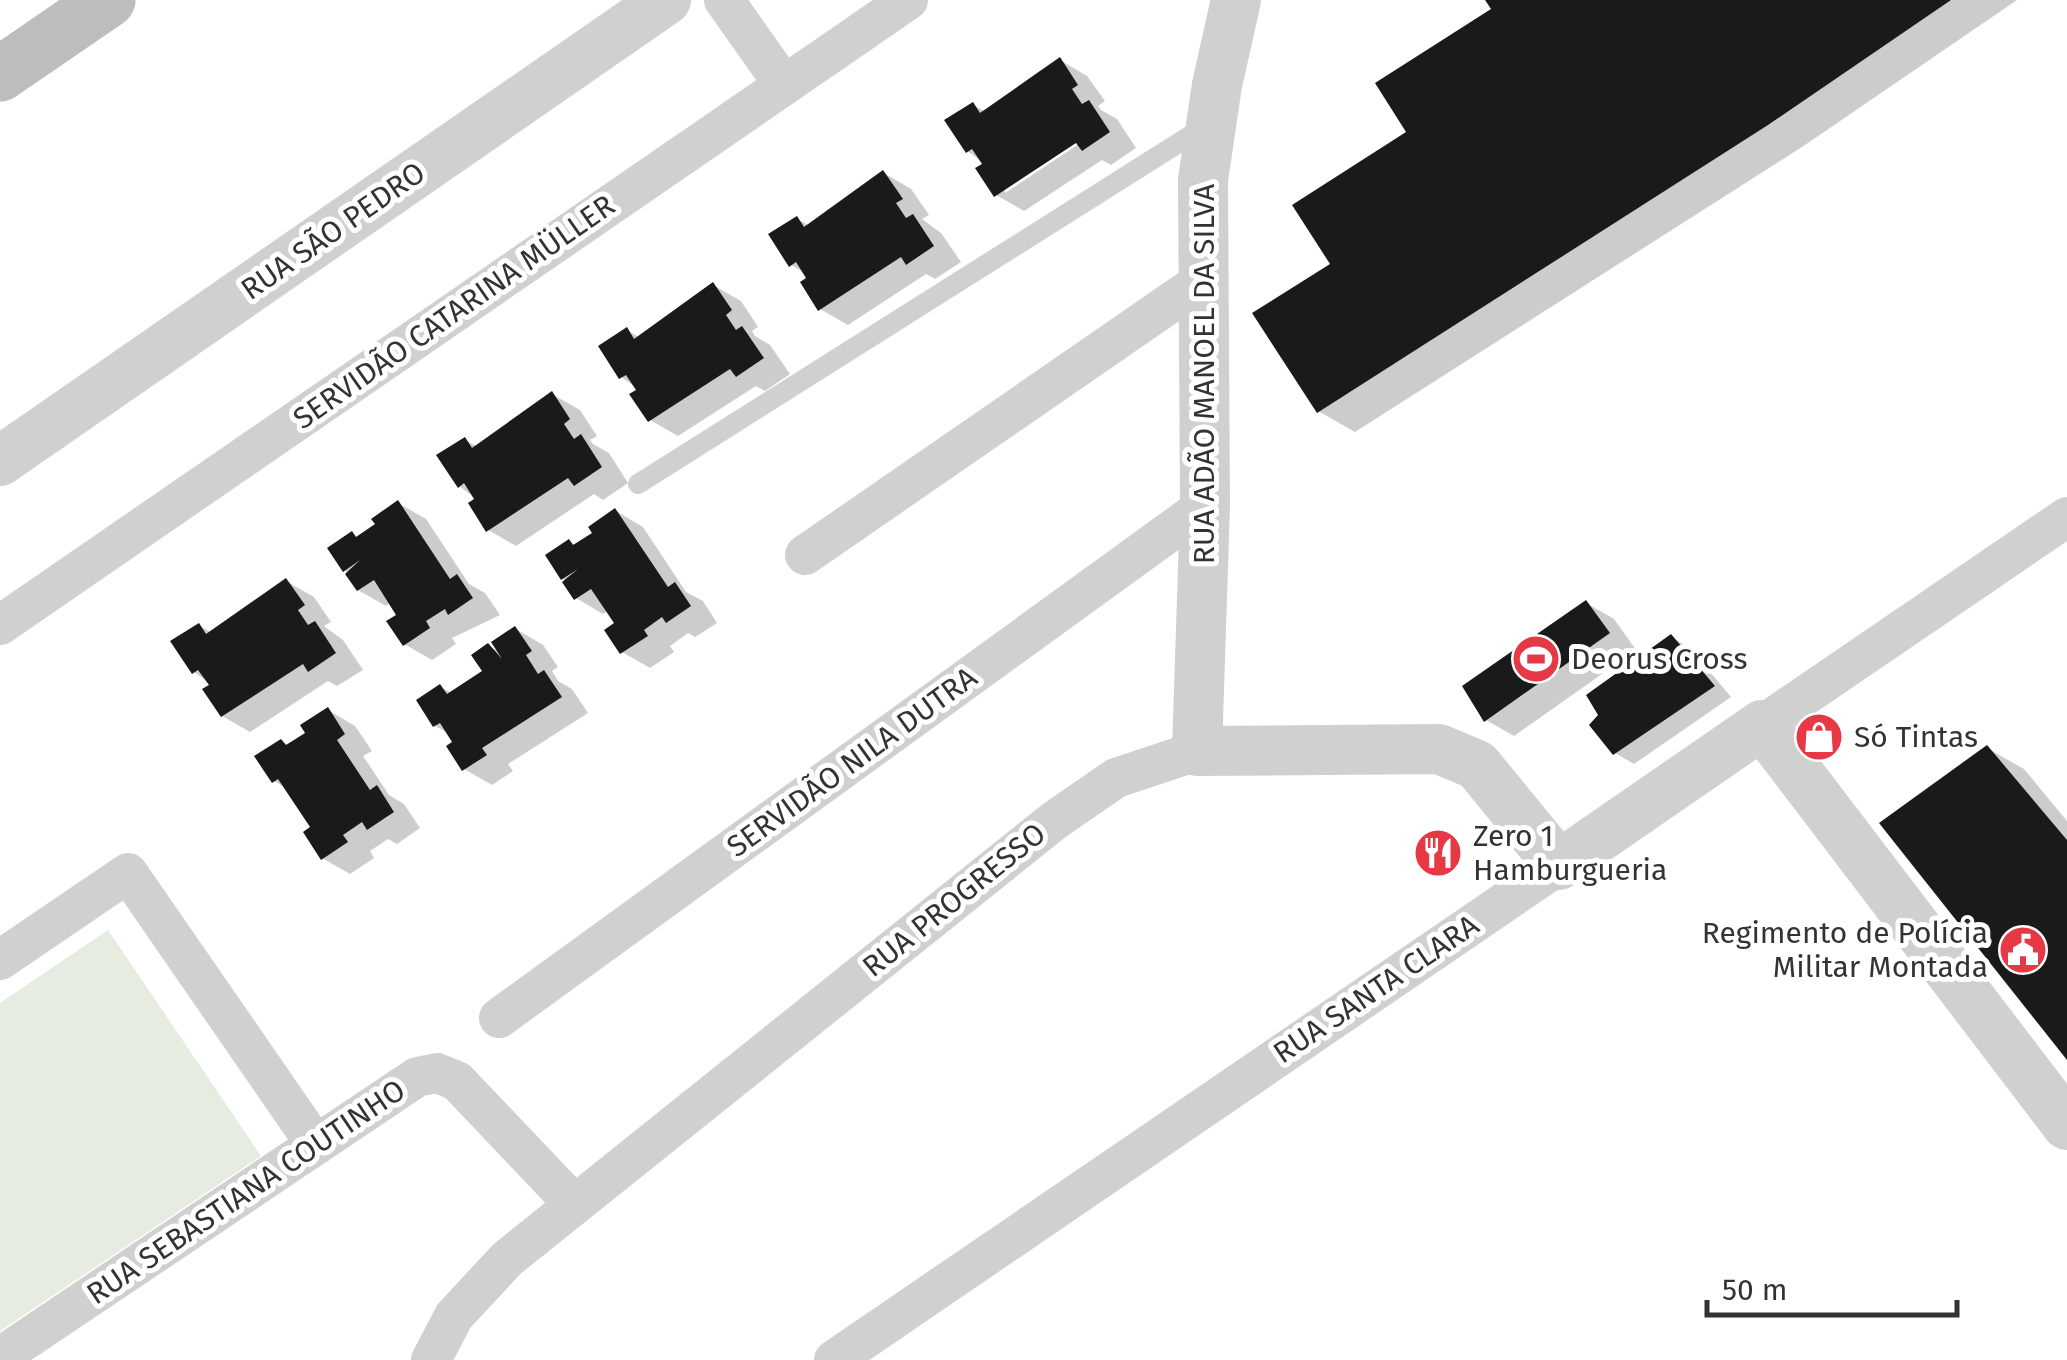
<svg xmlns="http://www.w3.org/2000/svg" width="2067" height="1360" viewBox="0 0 2067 1360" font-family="'Fira Sans',sans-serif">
  <rect width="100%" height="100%" fill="#fff"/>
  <polygon fill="#e6ecdf" points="108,930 261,1156 0,1331 0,1003"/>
  <g fill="#0003" fill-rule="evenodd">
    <polygon points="1488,0 2017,0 1805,145 1355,432 1318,411 1334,264 1410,133 1494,10"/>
    <path d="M1060 60 1087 76 1105 101 1098 106 1101 110 1117 119 1136 148 1111 165 1102 160 1024 211 996 195 986 164 967 151 973 105 986 112ZM1085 134 1088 138 1005 193V187Z"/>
    <polygon points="884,173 911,189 929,215 922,219 941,233 961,262 935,279 926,274 848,325 820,309 807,274 791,265 797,219 810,226"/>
    <polygon points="713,285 741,301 758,327 752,331 755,336 770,345 790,374 765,391 756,386 678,436 650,420 640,390 621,377 627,330 640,338"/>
    <polygon points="552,394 580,410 597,436 590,440 593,444 609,453 628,483 603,500 594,494 516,546 488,530 478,500 459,486 465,440 478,447"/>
    <polygon points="398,503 426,519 469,584 485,593 500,615 452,638 456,644 432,660 404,644 400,615 391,602 386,606 358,590 345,570 352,534 359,538 378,525"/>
    <polygon points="616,511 643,527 686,592 703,601 717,623 695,637 688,633 670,646 674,652 650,668 622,652 617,624 608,611 603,614 576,598 563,578 570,542 577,546 596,533"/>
    <polygon points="286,581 314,597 331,622 324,626 343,640 363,670 337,686 328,681 250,732 222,716 212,685 194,672 200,626 212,633"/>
    <polygon points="1586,603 1614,619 1636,650 1514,736 1486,720"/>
    <polygon points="516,629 543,645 558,667 552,671 558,681 572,689 588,713 508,764 513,771 492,785 464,769 450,734 435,726 440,687 452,693 485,672 488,646 501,653"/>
    <polygon points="1671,637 1690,648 1731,697 1634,764 1615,753"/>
    <polygon points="328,710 355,726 372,751 363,756 389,795 404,804 420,828 397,844 388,839 370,851 374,858 350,874 322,858 314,828 288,789 274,781 281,741 289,746 308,734"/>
    <polygon points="1987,748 2024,769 2067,821 2067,1056"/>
  </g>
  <g fill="#1a1a1a">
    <polygon points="1485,0 1951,0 1768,125 1317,413 1252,313 1330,264 1292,205 1406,132 1375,83 1491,9"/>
    <polygon points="1060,57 1078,85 1072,89 1082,104 1089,100 1110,132 1082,151 1076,143 994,197 975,168 982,164 972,149 966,153 944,120 973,102 980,113"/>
    <polygon points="883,170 903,199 896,203 906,218 913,214 934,246 906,265 901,257 818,311 800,282 806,278 796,262 789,267 768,234 797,216 804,227"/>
    <polygon points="713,282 732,310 726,315 736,330 742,326 764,358 736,377 730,369 648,422 629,394 636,390 626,375 619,379 598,346 627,327 634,339"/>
    <polygon points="552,391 570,419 564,424 574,439 581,434 602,467 574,486 568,478 486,532 468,503 474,499 464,483 458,488 436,455 465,437 472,448"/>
    <polygon points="398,500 450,579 457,574 473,598 448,615 445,609 426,621 430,628 403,646 386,621 396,615 374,580 357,591 345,574 360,560 343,572 327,548 352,531 356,537 375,524 371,519"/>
    <polygon points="615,508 668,587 675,582 691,606 666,623 662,617 644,630 648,636 620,654 604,630 614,623 591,589 574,600 562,582 578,569 561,580 545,555 569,539 573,545 592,533 588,527"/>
    <polygon points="286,578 305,605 298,610 308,625 315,621 336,653 308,672 303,664 221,717 202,689 209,685 198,670 192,674 170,641 199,623 206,634"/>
    <polygon points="1586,600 1610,633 1484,722 1462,686"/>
    <polygon points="515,626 532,651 526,655 538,674 544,670 562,697 482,748 487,755 462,771 446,746 452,742 440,723 433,727 416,700 440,684 447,694 482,671 471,655 488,643 502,659 491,642"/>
    <polygon points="1671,634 1715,686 1613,755 1589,725 1598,715 1586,695"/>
    <polygon points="328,707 345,734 337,740 370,790 377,785 394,812 367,830 362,822 343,835 348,842 321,860 303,832 310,827 278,779 272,783 254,756 281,739 286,745 305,733 300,725"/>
    <polygon points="1987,745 2067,840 2067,1060 1879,823"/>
  </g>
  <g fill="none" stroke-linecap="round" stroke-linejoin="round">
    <polyline stroke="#d0d0d0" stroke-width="20" points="638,484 1207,125"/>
    <g stroke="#d0d0d0" stroke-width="40">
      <polyline points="724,0 784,85"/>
      <polyline points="805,555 1202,281"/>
      <polyline points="0,625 908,0"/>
      <polyline points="1762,725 2067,517"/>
      <polyline points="0,960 128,873 316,1145"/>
      <polyline points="499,1018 1205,506"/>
      <polyline points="0,1357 417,1077 437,1073 457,1081 573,1203"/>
      <polyline points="431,1360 454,1316 507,1259 1055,820 1116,778 1197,751"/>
      <polyline points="834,1360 1559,865"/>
    </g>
    <g stroke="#d0d0d0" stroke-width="50">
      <polyline points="1236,0 1217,85 1203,180 1205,506 1197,751 1439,749 1477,765 1559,865 1762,725 2067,1125"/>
      <polyline points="0,461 666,0"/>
    </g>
    <polyline stroke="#bdbdbd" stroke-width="55" points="0,74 108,0"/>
  </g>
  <defs>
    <g id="stadium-disc" transform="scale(2.5)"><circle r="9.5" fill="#e63946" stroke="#fff"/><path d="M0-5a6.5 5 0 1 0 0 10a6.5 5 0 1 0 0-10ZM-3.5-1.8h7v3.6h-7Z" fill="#fff"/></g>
    <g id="shop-disc" transform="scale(2.5)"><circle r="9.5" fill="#e63946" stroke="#fff"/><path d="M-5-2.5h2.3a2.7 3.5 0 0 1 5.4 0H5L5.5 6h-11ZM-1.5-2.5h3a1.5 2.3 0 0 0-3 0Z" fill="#fff"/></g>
    <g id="restaurant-disc" transform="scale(2.5)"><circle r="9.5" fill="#e63946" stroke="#fff"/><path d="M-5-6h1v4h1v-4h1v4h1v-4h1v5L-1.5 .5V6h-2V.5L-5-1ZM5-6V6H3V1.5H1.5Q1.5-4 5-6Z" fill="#fff"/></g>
    <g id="civic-disc" transform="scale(2.5)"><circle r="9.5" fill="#e63946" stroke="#fff"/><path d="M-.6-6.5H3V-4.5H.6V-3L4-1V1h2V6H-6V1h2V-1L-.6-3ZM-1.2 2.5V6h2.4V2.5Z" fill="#fff"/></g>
  </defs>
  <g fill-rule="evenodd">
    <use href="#stadium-disc" x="1536" y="659"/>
    <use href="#shop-disc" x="1819" y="737"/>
    <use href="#restaurant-disc" x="1438" y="853"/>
    <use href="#civic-disc" x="2023" y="950"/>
  </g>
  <g text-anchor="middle" stroke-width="10" stroke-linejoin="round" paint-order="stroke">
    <g font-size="30" fill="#333" stroke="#fff">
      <text transform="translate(333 231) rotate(-35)" y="10">RUA SÃO PEDRO</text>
      <text transform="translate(454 312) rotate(-35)" y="10">SERVIDÃO CATARINA MÜLLER</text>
      <text transform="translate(1204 374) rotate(-90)" y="10">RUA ADÃO MANOEL DA SILVA</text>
      <text transform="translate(852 762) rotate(-36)" y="10">SERVIDÃO NILA DUTRA</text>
      <text transform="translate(954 900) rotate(-39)" y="10">RUA PROGRESSO</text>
      <text transform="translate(1376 989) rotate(-34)" y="10">RUA SANTA CLARA</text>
      <text transform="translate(246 1192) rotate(-34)" y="10">RUA SEBASTIANA COUTINHO</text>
    </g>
    <g font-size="30" fill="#333" stroke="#fff" text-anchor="start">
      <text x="1571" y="669">Deorus Cross</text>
      <text x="1854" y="747">Só Tintas</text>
      <text x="1473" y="846">Zero 1<tspan x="1473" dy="34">Hamburgueria</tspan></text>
      <text x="1988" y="943" text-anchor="end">Regimento de Polícia<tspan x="1988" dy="34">Militar Montada</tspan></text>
    </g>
  </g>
  <path d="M1707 1300v15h250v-15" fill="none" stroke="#333333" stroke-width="5"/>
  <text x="1722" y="1300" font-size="30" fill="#333333" stroke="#ffffff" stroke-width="8" paint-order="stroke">50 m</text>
</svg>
